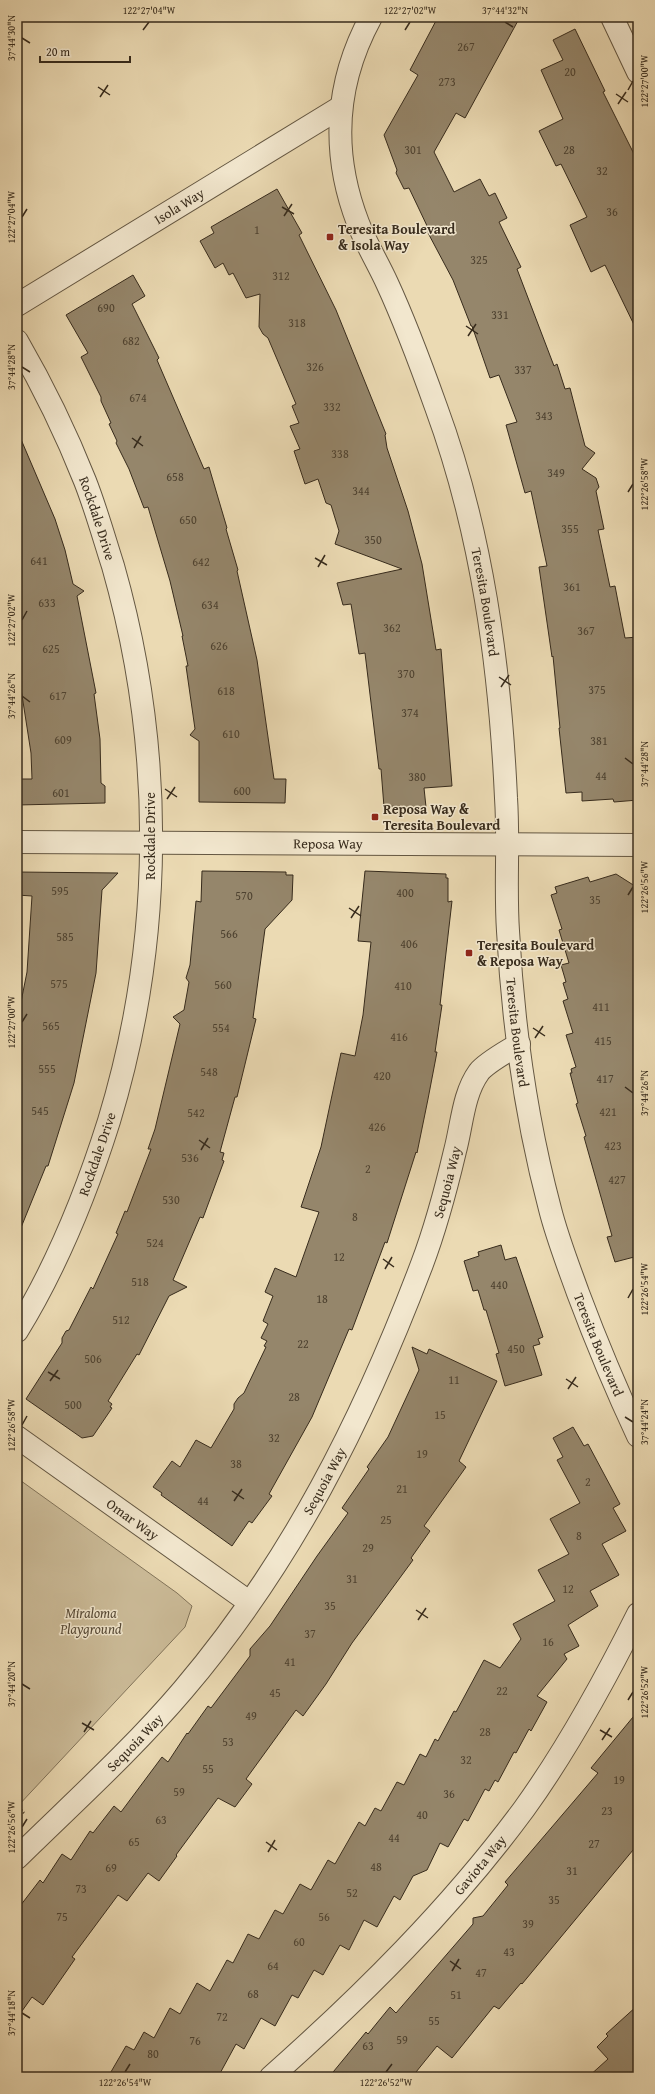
<svg xmlns="http://www.w3.org/2000/svg" width="655" height="2094" viewBox="0 0 655 2094" font-family="'Gentium Book Plus',serif">
  <rect width="100%" height="100%" fill="#ebdab3"/>
  <filter id="stains"><feTurbulence type="fractalNoise" baseFrequency=".005" numOctaves="4"/><feColorMatrix values="0 0 0 0 .2 0 0 0 0 .09 0 0 0 0 .02 0 0 0 .5 -.17"/></filter>
  <radialGradient id="worn" r=".72"><stop offset=".6" stop-color="#630" stop-opacity="0"/><stop offset="1" stop-color="#630" stop-opacity=".3"/></radialGradient>
  <polygon fill="#ccbc99" stroke="#82745a" points="17,1478 177,1593 192,1606 185,1627 17,1807"/>
  <g fill="#95866b" stroke="#372b1c">
    <polygon points="438,17 520,17 465,118 456,113 434,152 454,192 480,179 489,196 495,193 507,218 499,222 521,267 517,269 554,366 557,364 565,389 570,388 585,446 595,453 582,469 596,478 599,487 596,491 604,529 598,530 610,587 615,586 625,638 638,637 638,800 614,802 613,799 582,801 582,792 566,793 559,728 560,728 553,656 552,657 539,567 547,566 531,491 525,493 506,425 517,422 499,375 490,378 472,326 471,326 453,280 427,231 429,230 409,188 404,189 396,173 397,170 384,135 418,75 410,70"/>
    <polygon points="575,29 605,91 603,92 638,162 638,333 605,265 591,272 570,225 587,217 561,164 556,166 539,131 563,119 541,70 563,60 553,40"/>
    <polygon points="277,189 302,233 299,235 336,310 386,434 385,435 387,448 408,511 422,564 436,650 441,649 452,786 424,788 426,807 396,810 396,806 384,807 381,769 379,769 365,653 359,654 351,604 343,605 337,583 402,569 335,544 339,531 331,505 326,503 318,479 305,484 294,451 300,449 290,426 299,423 292,406 296,404 268,338 263,334 259,327 260,294 246,298 233,273 229,275 223,263 215,268 200,241 214,233 211,227"/>
    <polygon points="133,275 145,296 132,304 159,358 157,360 204,469 209,467 227,528 226,529 238,570 237,571 257,660 274,779 286,779 285,803 199,802 199,741 190,735 195,729 186,666 188,666 182,636 183,636 170,581 148,507 144,508 129,469 116,443 117,441 109,424 111,423 101,401 101,397 81,357 88,353 66,315"/>
    <polygon points="17,430 55,519 65,550 73,584 84,591 77,596 96,693 94,694 100,739 101,783 105,786 105,803 17,805 17,779 32,779 31,753 17,663"/>
    <polygon points="202,871 286,872 286,875 293,875 292,900 265,929 253,1018 256,1019 237,1097 235,1097 220,1152 224,1153 222,1160 224,1161 203,1218 200,1217 173,1280 187,1287 169,1296 139,1355 137,1354 108,1401 112,1404 110,1407 112,1408 93,1436 82,1438 26,1399 62,1343 62,1338 66,1331 69,1330 91,1287 93,1289 118,1234 116,1233 125,1211 127,1212 151,1149 148,1149 155,1129 180,1024 173,1017 184,1010 189,982 186,978 190,965 196,901 201,902"/>
    <polygon points="365,871 446,874 446,878 448,878 448,902 452,901 440,1005 442,1005 435,1052 437,1052 428,1099 417,1153 416,1152 387,1243 385,1242 352,1330 349,1329 312,1417 269,1494 272,1496 252,1523 249,1521 232,1546 161,1495 162,1493 153,1487 172,1461 180,1467 196,1440 211,1448 234,1409 234,1404 238,1398 244,1393 266,1347 264,1346 267,1341 261,1338 268,1324 263,1321 273,1296 265,1292 275,1268 296,1277 319,1212 301,1207 321,1147 341,1053 355,1056 363,1015 371,942 358,941"/>
    <polygon points="17,872 118,873 102,890 96,973 74,1083 48,1166 46,1166 18,1235 17,1001 21,1002 27,972 32,896 17,895"/>
    <polygon points="616,874 638,888 638,1256 615,1262 607,1237 612,1236 584,1137 586,1136 576,1104 578,1103 570,1073 572,1073 571,1069 576,1067 566,1035 573,1033 563,1001 568,999 563,983 566,982 561,965 569,963 559,930 562,929 551,895 557,893 555,887 588,877 590,882"/>
    <polygon points="501,1245 505,1260 516,1257 543,1337 538,1339 540,1344 533,1346 542,1375 505,1386 496,1354 499,1353 486,1310 484,1310 478,1290 473,1291 464,1261 479,1256 478,1252"/>
    <polygon points="412,1347 427,1354 429,1349 497,1381 459,1461 466,1467 424,1526 430,1531 411,1558 413,1560 352,1643 326,1684 303,1716 296,1710 246,1779 252,1784 235,1807 218,1798 176,1855 177,1856 159,1881 148,1873 127,1901 118,1895 72,1957 75,1959 43,2005 32,1997 17,2018 17,1910 40,1880 43,1883 62,1854 71,1860 90,1831 93,1833 114,1806 121,1812 162,1757 168,1762 187,1733 188,1734 208,1706 211,1708 250,1656 250,1649 270,1626 317,1556 348,1513 342,1508 369,1469 367,1467 388,1437 419,1370"/>
    <polygon points="573,1427 584,1446 588,1444 620,1504 613,1508 626,1531 602,1544 619,1575 590,1591 598,1606 568,1625 579,1646 564,1654 567,1659 537,1696 547,1702 531,1731 529,1729 516,1753 514,1752 498,1782 495,1780 489,1791 485,1789 468,1821 464,1819 448,1847 440,1843 427,1870 413,1876 400,1900 394,1896 377,1927 364,1920 349,1950 340,1945 323,1975 314,1970 298,1998 292,1995 275,2026 261,2018 244,2049 236,2044 218,2077 108,2077 126,2046 134,2050 144,2032 154,2038 170,2008 180,2014 197,1983 210,1991 227,1960 233,1963 248,1934 259,1939 275,1910 283,1914 300,1884 311,1890 328,1860 335,1864 359,1822 365,1826 375,1808 381,1811 397,1782 404,1785 420,1754 426,1757 435,1739 438,1741 454,1711 456,1712 484,1660 500,1668 521,1639 513,1624 555,1601 538,1570 569,1554 550,1519 580,1503 557,1460 563,1457 553,1438"/>
    <polygon points="638,1711 638,1844 522,1984 521,1983 499,2009 494,2006 452,2058 437,2046 412,2077 329,2077 366,2032 368,2034 390,2007 396,2013 473,1924 473,1918 483,1916 508,1885 505,1882 598,1773 591,1768"/>
    <polygon points="638,2005 638,2077 588,2077 608,2059 597,2047 608,2036 606,2034"/>
  </g>
  <g fill="none" stroke-linecap="round" stroke-linejoin="round">
    <g stroke="#645742" stroke-width="24">
      <g id="minor">
        <path id="s1" d="M371 17C335 83 331 153 358 223 366 244 378 263 387 283 406 324 421 365 436 407 482 532 500 666 506 798 509 842 505 887 508 931 513 1024 526 1119 550 1209 557 1237 568 1265 578 1293 596 1341 616 1389 638 1436"/>
        <polyline points="612,17 638,72"/>
        <path id="s2" d="M17 305 341 107"/>
        <path id="s3" d="M17 341C43 386 66 433 85 481 96 509 104 538 113 566 165 748 164 940 109 1121 86 1194 57 1266 17 1331"/>
        <path id="s4" d="M17 842 638 845"/>
        <path id="s5" d="M17 1437 249 1602"/>
        <path id="s6" d="M17 1858C73 1803 132 1750 183 1690 291 1563 363 1420 422 1264 436 1227 446 1189 455 1151 462 1125 463 1094 479 1072 487 1062 508 1051 519 1044"/>
        <path id="s7" d="M271 2077C362 1996 451 1908 524 1809 568 1748 604 1682 638 1614"/>
      </g>
    </g>
    <g stroke="#372b1c" stroke-width="2.5" stroke-dasharray="1 2" stroke-linecap="butt">
      <polyline points="17,1721 20,1743 17,1749"/>
      <polyline points="17,1806 24,1813"/>
    </g>
    <use href="#minor" stroke="#f2e7ce" stroke-width="22"/>
  </g>
  <path fill="none" stroke="#372b1c" stroke-width="1.5" d="M505 22 513 27M143 30 149 22M405 30 410 22M22 38 30 43M98 87 110 95M628 90 633 81M616 94 628 102M100 97 108 85M618 104 626 92M282 207 294 214M284 216 292 204M22 217 27 209M466 326 478 334M468 336 476 324M22 367 30 372M132 438 143 446M134 448 141 436M628 492 633 484M315 558 327 565M318 567 325 555M22 620 27 611M499 677 511 685M501 687 509 675M22 696 30 702M625 758 633 764M165 789 177 797M167 799 175 787M628 895 633 887M349 908 361 916M351 918 359 906M22 1022 27 1014M533 1028 545 1036M535 1038 543 1026M625 1087 633 1093M199 1140 210 1148M201 1150 208 1138M383 1259 394 1267M385 1269 392 1257M628 1298 633 1289M48 1372 60 1379M566 1379 578 1387M50 1381 58 1370M568 1389 576 1377M625 1417 633 1422M22 1425 27 1416M232 1491 244 1499M234 1501 242 1489M416 1610 428 1618M418 1620 426 1608M22 1684 30 1689M628 1700 633 1692M82 1723 94 1730M600 1730 612 1737M84 1732 91 1721M602 1740 610 1728M22 1827 27 1819M266 1842 277 1850M268 1852 275 1840M450 1961 461 1969M452 1971 459 1959M22 2013 30 2018M125 2072 130 2064M386 2072 392 2064"/>
  <g fill="#8f2418" stroke="#f2e7ce" stroke-width="1.5">
    <rect x="326" y="233" width="8" height="8" rx="2"/>
    <rect x="371" y="813" width="8" height="8" rx="2"/>
    <rect x="465" y="949" width="8" height="8" rx="2"/>
  </g>
  <g text-anchor="middle" stroke-width="3" stroke-linejoin="round" paint-order="stroke">
    <g font-size="12" fill="#4e4230">
      <text x="466" y="51">267</text>
      <text x="570" y="76">20</text>
      <text x="447" y="86">273</text>
      <text x="413" y="154">301</text>
      <text x="569" y="154">28</text>
      <text x="602" y="175">32</text>
      <text x="612" y="216">36</text>
      <text x="257" y="234">1</text>
      <text x="479" y="264">325</text>
      <text x="281" y="280">312</text>
      <text x="106" y="312">690</text>
      <text x="500" y="319">331</text>
      <text x="297" y="327">318</text>
      <text x="131" y="345">682</text>
      <text x="315" y="371">326</text>
      <text x="523" y="374">337</text>
      <text x="138" y="402">674</text>
      <text x="332" y="411">332</text>
      <text x="544" y="420">343</text>
      <text x="340" y="458">338</text>
      <text x="556" y="477">349</text>
      <text x="175" y="481">658</text>
      <text x="361" y="495">344</text>
      <text x="188" y="524">650</text>
      <text x="570" y="533">355</text>
      <text x="373" y="544">350</text>
      <text x="39" y="565">641</text>
      <text x="201" y="566">642</text>
      <text x="572" y="591">361</text>
      <text x="47" y="607">633</text>
      <text x="210" y="609">634</text>
      <text x="392" y="632">362</text>
      <text x="586" y="635">367</text>
      <text x="219" y="650">626</text>
      <text x="51" y="653">625</text>
      <text x="406" y="678">370</text>
      <text x="597" y="694">375</text>
      <text x="226" y="695">618</text>
      <text x="58" y="700">617</text>
      <text x="410" y="717">374</text>
      <text x="231" y="738">610</text>
      <text x="63" y="744">609</text>
      <text x="599" y="745">381</text>
      <text x="601" y="780">44</text>
      <text x="417" y="781">380</text>
      <text x="242" y="795">600</text>
      <text x="61" y="797">601</text>
      <text x="60" y="895">595</text>
      <text x="405" y="897">400</text>
      <text x="244" y="900">570</text>
      <text x="595" y="904">35</text>
      <text x="229" y="938">566</text>
      <text x="65" y="941">585</text>
      <text x="409" y="948">406</text>
      <text x="59" y="988">575</text>
      <text x="223" y="989">560</text>
      <text x="403" y="990">410</text>
      <text x="601" y="1011">411</text>
      <text x="51" y="1030">565</text>
      <text x="221" y="1032">554</text>
      <text x="399" y="1041">416</text>
      <text x="603" y="1045">415</text>
      <text x="47" y="1073">555</text>
      <text x="209" y="1076">548</text>
      <text x="382" y="1080">420</text>
      <text x="605" y="1083">417</text>
      <text x="40" y="1115">545</text>
      <text x="608" y="1116">421</text>
      <text x="196" y="1117">542</text>
      <text x="377" y="1131">426</text>
      <text x="613" y="1150">423</text>
      <text x="190" y="1162">536</text>
      <text x="368" y="1173">2</text>
      <text x="617" y="1184">427</text>
      <text x="171" y="1204">530</text>
      <text x="355" y="1221">8</text>
      <text x="155" y="1247">524</text>
      <text x="339" y="1261">12</text>
      <text x="140" y="1286">518</text>
      <text x="499" y="1289">440</text>
      <text x="322" y="1303">18</text>
      <text x="121" y="1324">512</text>
      <text x="303" y="1348">22</text>
      <text x="516" y="1353">450</text>
      <text x="93" y="1363">506</text>
      <text x="454" y="1384">11</text>
      <text x="294" y="1401">28</text>
      <text x="73" y="1409">500</text>
      <text x="440" y="1419">15</text>
      <text x="274" y="1442">32</text>
      <text x="422" y="1458">19</text>
      <text x="236" y="1468">38</text>
      <text x="588" y="1486">2</text>
      <text x="402" y="1493">21</text>
      <text x="203" y="1505">44</text>
      <text x="386" y="1524">25</text>
      <text x="579" y="1540">8</text>
      <text x="368" y="1552">29</text>
      <text x="352" y="1583">31</text>
      <text x="568" y="1593">12</text>
      <text x="330" y="1610">35</text>
      <text x="310" y="1638">37</text>
      <text x="548" y="1646">16</text>
      <text x="290" y="1666">41</text>
      <text x="502" y="1695">22</text>
      <text x="275" y="1697">45</text>
      <text x="251" y="1720">49</text>
      <text x="485" y="1736">28</text>
      <text x="228" y="1746">53</text>
      <text x="466" y="1764">32</text>
      <text x="208" y="1773">55</text>
      <text x="619" y="1784">19</text>
      <text x="179" y="1796">59</text>
      <text x="449" y="1798">36</text>
      <text x="607" y="1815">23</text>
      <text x="422" y="1819">40</text>
      <text x="161" y="1824">63</text>
      <text x="394" y="1842">44</text>
      <text x="134" y="1846">65</text>
      <text x="594" y="1848">27</text>
      <text x="376" y="1871">48</text>
      <text x="111" y="1872">69</text>
      <text x="572" y="1875">31</text>
      <text x="81" y="1893">73</text>
      <text x="352" y="1897">52</text>
      <text x="554" y="1904">35</text>
      <text x="62" y="1921">75</text>
      <text x="324" y="1921">56</text>
      <text x="528" y="1928">39</text>
      <text x="299" y="1946">60</text>
      <text x="509" y="1956">43</text>
      <text x="273" y="1970">64</text>
      <text x="481" y="1977">47</text>
      <text x="253" y="1998">68</text>
      <text x="456" y="1999">51</text>
      <text x="222" y="2021">72</text>
      <text x="434" y="2025">55</text>
      <text x="402" y="2044">59</text>
      <text x="195" y="2045">76</text>
      <text x="368" y="2050">63</text>
      <text x="153" y="2058">80</text>
    </g>
    <g font-size="14" fill="#372b1c" stroke="#f2e7ce">
      <text dy="5" stroke="none"><textPath href="#s2" startOffset="190">Isola Way</textPath></text>
      <text dy="5" stroke="none"><textPath href="#s3" startOffset="195">Rockdale Drive</textPath></text>
      <text dy="5" stroke="none"><textPath href="#s1" startOffset="615">Teresita Boulevard</textPath></text>
      <text transform="translate(150 836) rotate(-90)" y="5">Rockdale Drive</text>
      <text dy="5" stroke="none"><textPath href="#s4" startOffset="311">Reposa Way</textPath></text>
      <text dy="5" stroke="none"><textPath href="#s1" startOffset="1047">Teresita Boulevard</textPath></text>
      <text transform="translate(97 1154) rotate(-71)" y="5">Rockdale Drive</text>
      <text dy="5" stroke="none"><textPath href="#s6" startOffset="813">Sequoia Way</textPath></text>
      <text dy="5" stroke="none"><textPath href="#s1" startOffset="1371">Teresita Boulevard</textPath></text>
      <text dy="5" stroke="none"><textPath href="#s6" startOffset="489">Sequoia Way</textPath></text>
      <text dy="5" stroke="none"><textPath href="#s5" startOffset="142">Omar Way</textPath></text>
      <text dy="5" stroke="none"><textPath href="#s6" startOffset="165">Sequoia Way</textPath></text>
      <text dy="5" stroke="none"><textPath href="#s7" startOffset="298">Gaviota Way</textPath></text>
    </g>
    <g font-size="14" font-weight="bold" fill="#372b1c" stroke="#f2e7ce" text-anchor="start">
      <text x="338" y="234">Teresita Boulevard<tspan x="338" dy="16">&amp; Isola Way</tspan></text>
      <text x="383" y="814">Reposa Way &amp;<tspan x="383" dy="16">Teresita Boulevard</tspan></text>
      <text x="477" y="950">Teresita Boulevard<tspan x="477" dy="16">&amp; Reposa Way</tspan></text>
    </g>
    <g font-size="14" font-style="italic" fill="#554835" stroke="#f2e7ce">
      <text x="91" y="1618">Miraloma<tspan x="91" dy="16">Playground</tspan></text>
    </g>
  </g>
  <rect width="655" height="2094" fill="none" stroke="#ebdab3" stroke-width="44"/>
  <path d="M40 56v6h90v-6" fill="none" stroke="#372b1c" stroke-width="2"/>
  <text x="46" y="56" font-size="12" fill="#372b1c" stroke="#f2e7ce" stroke-width="3" paint-order="stroke">20 m</text>
  <rect x="22" y="22" width="611" height="2050" fill="none" stroke="#372b1c" stroke-width="1.5"/>
  <g font-size="10" text-anchor="middle" fill="#372b1c">
    <text x="149" y="14">122°27'04"W</text>
    <text x="410" y="14">122°27'02"W</text>
    <text x="505" y="14">37°44'32"N</text>
    <text transform="translate(11 38) rotate(-90)" y="4">37°44'30"N</text>
    <text transform="translate(644 81) rotate(-90)" y="4">122°27'00"W</text>
    <text transform="translate(11 217) rotate(-90)" y="4">122°27'04"W</text>
    <text transform="translate(11 367) rotate(-90)" y="4">37°44'28"N</text>
    <text transform="translate(644 484) rotate(-90)" y="4">122°26'58"W</text>
    <text transform="translate(11 620) rotate(-90)" y="4">122°27'02"W</text>
    <text transform="translate(11 696) rotate(-90)" y="4">37°44'26"N</text>
    <text transform="translate(644 764) rotate(-90)" y="4">37°44'28"N</text>
    <text transform="translate(644 887) rotate(-90)" y="4">122°26'56"W</text>
    <text transform="translate(11 1022) rotate(-90)" y="4">122°27'00"W</text>
    <text transform="translate(644 1093) rotate(-90)" y="4">37°44'26"N</text>
    <text transform="translate(644 1289) rotate(-90)" y="4">122°26'54"W</text>
    <text transform="translate(644 1422) rotate(-90)" y="4">37°44'24"N</text>
    <text transform="translate(11 1425) rotate(-90)" y="4">122°26'58"W</text>
    <text transform="translate(11 1684) rotate(-90)" y="4">37°44'20"N</text>
    <text transform="translate(644 1692) rotate(-90)" y="4">122°26'52"W</text>
    <text transform="translate(11 1827) rotate(-90)" y="4">122°26'56"W</text>
    <text transform="translate(11 2013) rotate(-90)" y="4">37°44'18"N</text>
    <text x="125" y="2086">122°26'54"W</text>
    <text x="386" y="2086">122°26'52"W</text>
  </g>
  <rect width="100%" height="100%" filter="url(#stains)"/>
  <rect width="100%" height="100%" fill="url(#worn)"/>
</svg>
